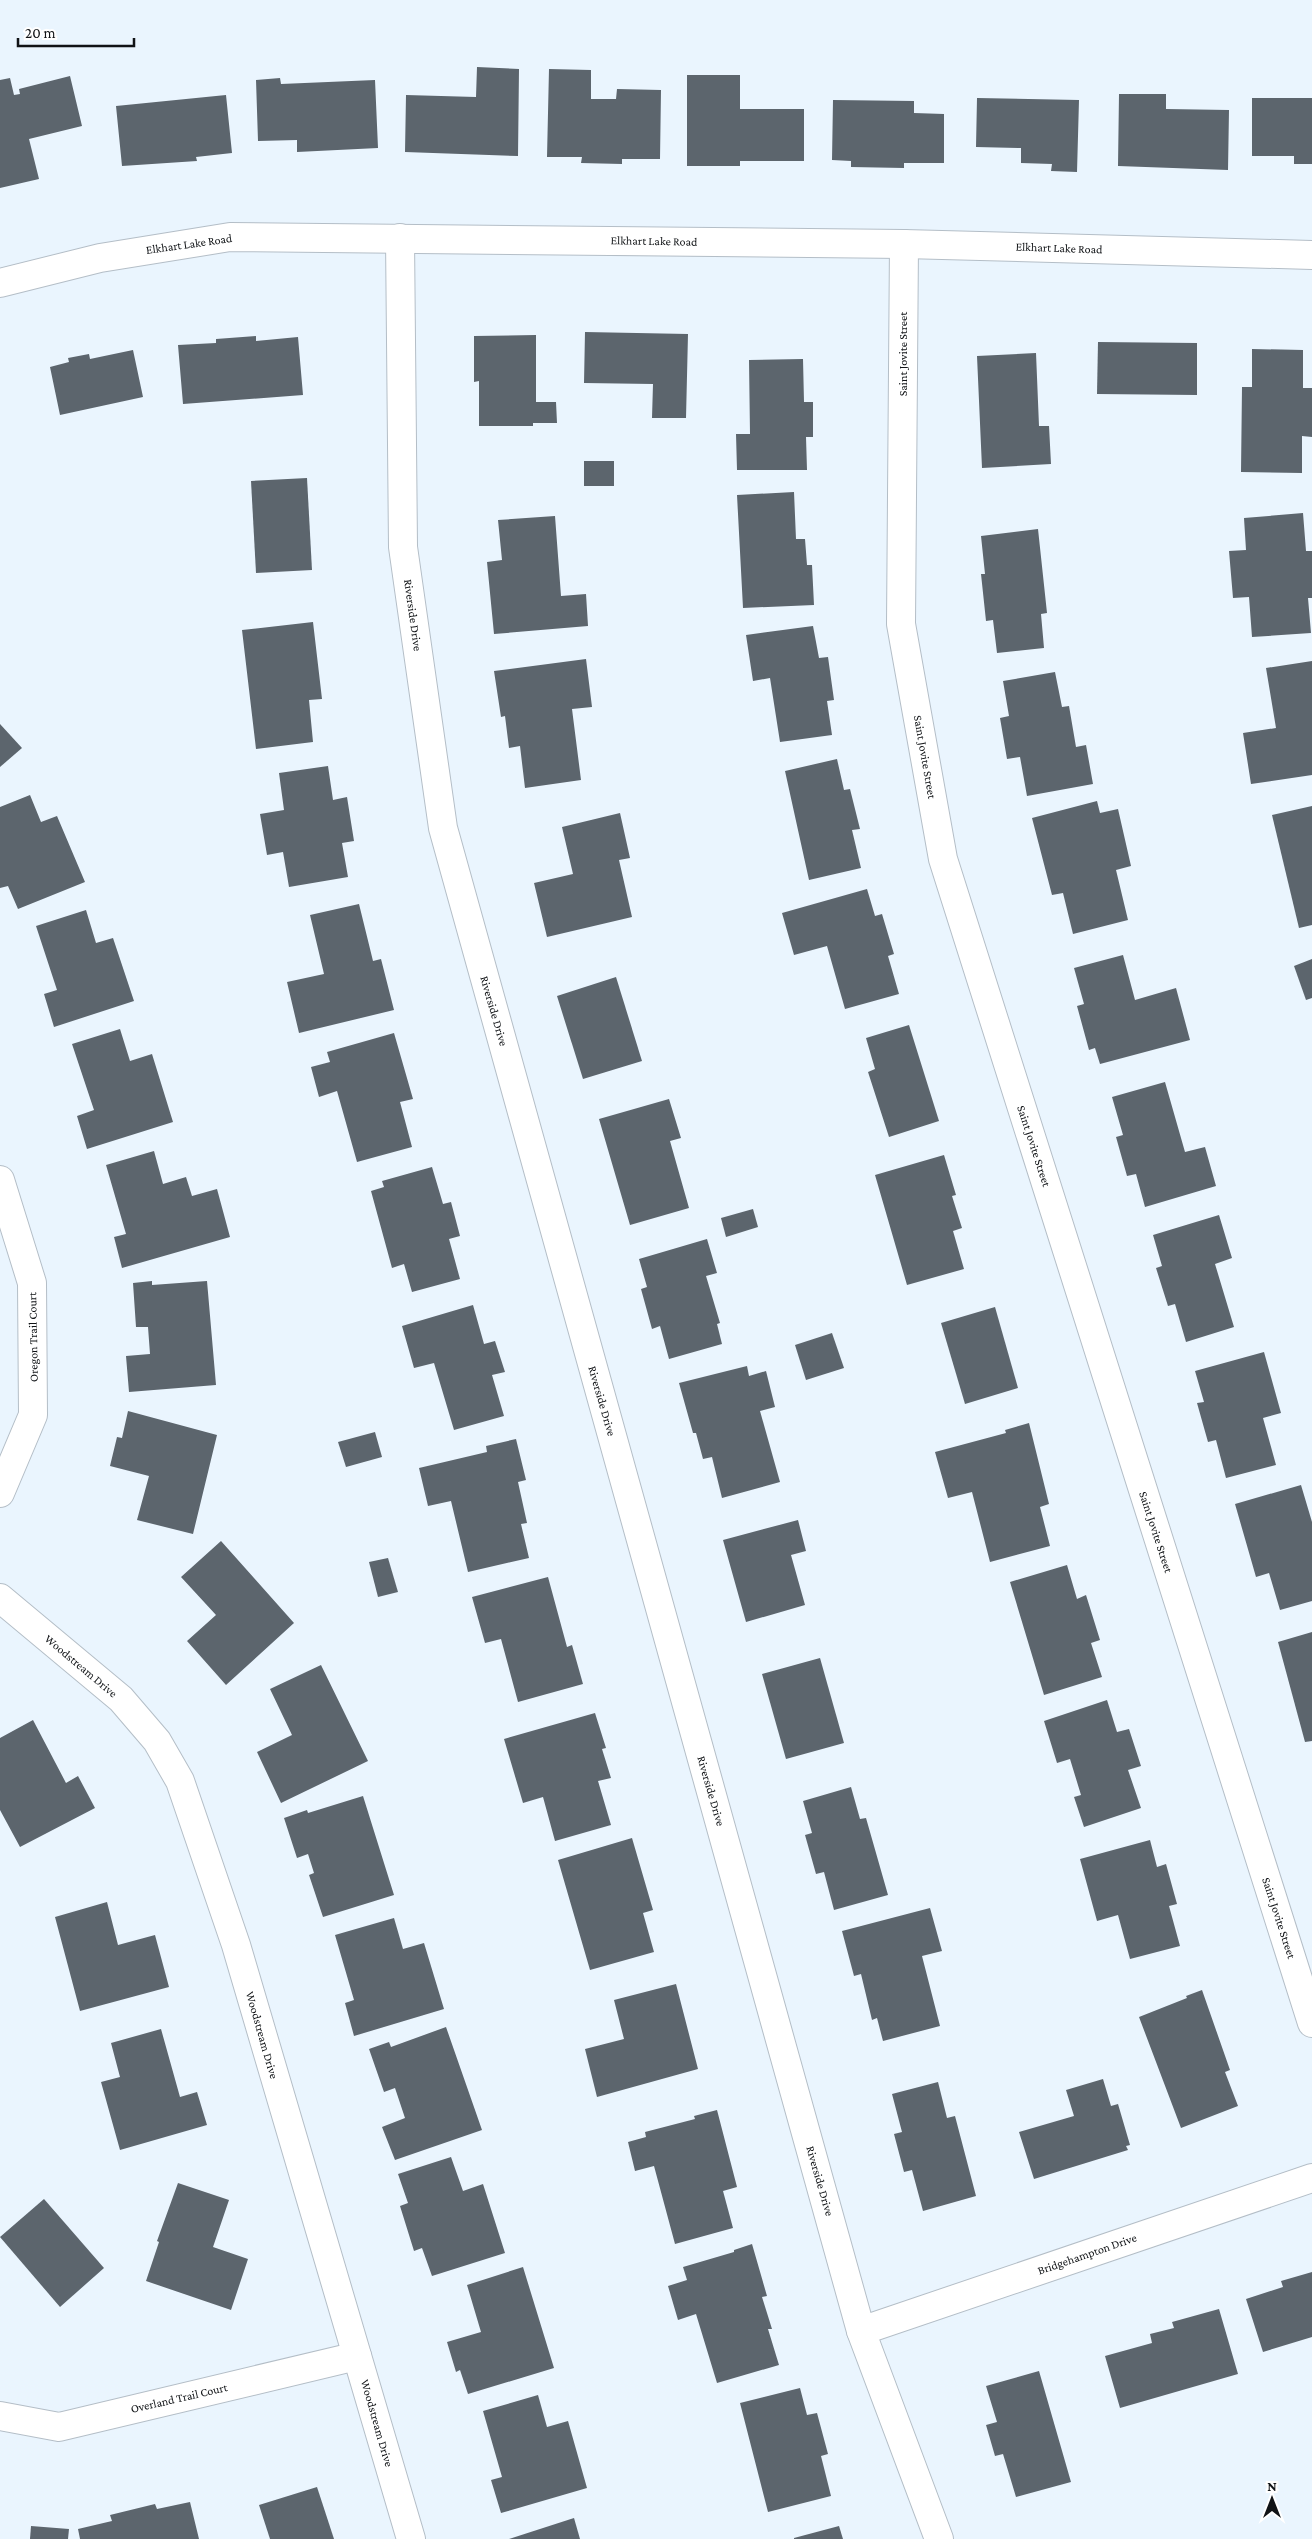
<svg xmlns="http://www.w3.org/2000/svg" width="1312" height="2539" viewBox="0 0 1312 2539" font-family="'Crimson Pro',serif">
  <rect width="100%" height="100%" fill="#eaf5fe"/>
  <g fill="#5c656d">
    <polygon points="477,67 519,69 518,156 405,152 406,95 476,97"/>
    <polygon points="549,69 591,70 591,99 616,99 617,89 661,90 660,159 622,159 622,164 581,163 582,157 547,157"/>
    <polygon points="687,75 740,75 740,109 804,109 804,161 740,161 740,166 687,166"/>
    <polygon points="70,76 82,126 29,139 39,179 0,188 0,80 10,78 14,95 20,94 19,89"/>
    <polygon points="280,78 281,84 375,80 378,148 297,152 297,140 258,141 256,80"/>
    <polygon points="1119,94 1166,94 1166,109 1229,110 1228,170 1118,166"/>
    <polygon points="226,95 232,153 196,157 197,161 122,166 116,106"/>
    <polygon points="977,98 1079,100 1077,172 1051,171 1052,164 1021,163 1021,148 976,147"/>
    <polygon points="1252,98 1312,98 1312,164 1294,164 1294,156 1252,156"/>
    <polygon points="833,100 914,101 914,113 944,114 944,163 904,163 904,168 851,167 851,161 832,160"/>
    <polygon points="585,332 688,334 686,418 652,418 653,384 584,383"/>
    <polygon points="536,335 536,402 556,402 557,423 533,423 533,426 479,426 479,381 474,382 474,336"/>
    <polygon points="256,336 256,341 298,337 303,395 183,404 178,345 216,343 216,339"/>
    <polygon points="1098,342 1197,343 1197,395 1097,394"/>
    <polygon points="1252,349 1303,350 1303,388 1312,388 1312,437 1302,436 1302,473 1241,472 1242,387 1252,387"/>
    <polygon points="133,350 143,397 60,415 50,367 69,362 68,358 89,354 90,359"/>
    <polygon points="1036,353 1039,426 1049,426 1051,464 982,468 977,356"/>
    <polygon points="803,359 804,402 813,402 813,437 806,437 807,470 737,470 736,434 750,434 749,360"/>
    <rect x="584" y="461" width="30" height="25"/>
    <polygon points="307,478 312,570 256,573 251,481"/>
    <polygon points="794,492 796,539 805,539 807,565 812,565 814,605 743,608 737,495"/>
    <polygon points="1303,513 1306,551 1312,551 1312,598 1308,598 1311,633 1252,637 1249,597 1233,598 1229,551 1246,550 1244,518"/>
    <polygon points="555,516 561,596 586,594 588,626 494,634 487,562 502,560 498,520"/>
    <polygon points="1038,529 1047,613 1041,614 1044,648 997,653 993,620 986,621 981,574 985,574 981,536"/>
    <polygon points="313,622 322,699 309,700 313,742 256,749 242,630"/>
    <polygon points="813,626 819,658 828,657 834,700 827,701 832,735 780,742 770,678 753,681 746,635"/>
    <polygon points="586,659 592,707 572,709 581,780 525,788 520,746 509,748 505,716 501,717 494,671"/>
    <polygon points="1312,661 1312,775 1251,784 1243,733 1276,728 1266,668"/>
    <polygon points="1055,672 1062,707 1069,706 1076,747 1086,745 1093,784 1027,796 1020,757 1007,759 1000,718 1009,716 1003,681"/>
    <polygon points="0,724 22,748 0,767"/>
    <polygon points="837,759 844,790 850,789 860,829 852,830 861,868 809,880 785,771"/>
    <polygon points="328,766 333,800 347,797 354,841 342,843 348,877 289,887 283,852 267,855 260,814 284,810 279,773"/>
    <polygon points="30,795 41,822 57,816 85,882 18,909 8,886 0,888 0,807"/>
    <polygon points="1097,801 1100,813 1118,809 1131,866 1116,870 1128,920 1073,934 1063,893 1052,895 1032,818"/>
    <polygon points="1312,806 1312,925 1299,928 1272,815"/>
    <polygon points="620,813 630,858 619,860 632,917 547,937 534,883 573,874 562,827"/>
    <polygon points="867,889 875,916 882,914 894,954 888,956 899,994 845,1009 827,946 794,955 782,913"/>
    <polygon points="359,904 373,961 381,959 394,1010 299,1033 287,982 324,974 310,915"/>
    <polygon points="86,910 96,943 113,938 134,1001 54,1027 44,994 57,990 36,926"/>
    <polygon points="1123,955 1135,1000 1176,988 1190,1040 1100,1064 1095,1048 1089,1050 1077,1006 1084,1004 1074,968"/>
    <polygon points="1312,959 1312,998 1306,1000 1294,966"/>
    <polygon points="616,977 642,1061 583,1079 557,996"/>
    <polygon points="909,1025 939,1121 889,1137 868,1072 875,1069 866,1038"/>
    <polygon points="120,1029 130,1061 152,1054 173,1122 87,1149 77,1116 94,1110 72,1044"/>
    <polygon points="394,1033 413,1099 400,1102 412,1147 357,1162 337,1091 319,1097 311,1067 330,1062 327,1052"/>
    <polygon points="1165,1082 1185,1152 1205,1147 1216,1186 1145,1207 1136,1174 1127,1176 1116,1137 1123,1135 1112,1097"/>
    <polygon points="669,1099 681,1138 670,1141 689,1208 630,1225 599,1119"/>
    <polygon points="154,1151 163,1184 186,1177 192,1196 217,1189 230,1237 122,1268 114,1237 126,1234 106,1165"/>
    <polygon points="944,1155 956,1195 952,1196 962,1228 953,1231 964,1269 907,1285 875,1175"/>
    <polygon points="432,1167 443,1204 451,1202 460,1236 449,1239 460,1279 412,1292 404,1264 392,1268 371,1191 384,1187 382,1181"/>
    <polygon points="753,1209 758,1227 726,1237 721,1218"/>
    <polygon points="1219,1215 1232,1258 1215,1264 1234,1327 1186,1342 1175,1304 1168,1306 1156,1268 1162,1266 1153,1235"/>
    <polygon points="707,1239 717,1273 706,1276 720,1323 717,1324 722,1344 669,1359 660,1326 652,1329 641,1289 647,1287 639,1259"/>
    <polygon points="152,1281 152,1285 207,1281 216,1385 129,1392 126,1356 150,1354 148,1327 136,1327 133,1283"/>
    <polygon points="473,1305 484,1344 495,1341 505,1372 492,1375 504,1416 454,1430 434,1363 414,1368 402,1326"/>
    <polygon points="995,1307 1018,1388 965,1404 941,1323"/>
    <polygon points="832,1333 844,1368 806,1380 795,1345"/>
    <polygon points="1264,1352 1281,1413 1263,1418 1276,1465 1226,1478 1216,1440 1208,1442 1197,1403 1204,1402 1195,1371"/>
    <polygon points="747,1366 749,1376 766,1371 775,1407 760,1411 780,1482 722,1498 712,1457 703,1459 696,1433 693,1433 679,1383"/>
    <polygon points="128,1411 217,1435 193,1534 137,1520 149,1476 110,1466 117,1437 122,1438"/>
    <polygon points="1029,1423 1049,1504 1040,1507 1050,1546 990,1562 972,1492 948,1498 935,1452 1006,1433 1005,1430"/>
    <polygon points="375,1432 382,1457 346,1467 338,1442"/>
    <polygon points="516,1439 526,1480 518,1482 527,1523 521,1524 529,1558 468,1572 451,1501 428,1506 419,1468 487,1452 486,1446"/>
    <polygon points="1301,1485 1312,1522 1312,1601 1280,1610 1269,1573 1256,1577 1235,1504"/>
    <polygon points="798,1520 806,1551 791,1555 805,1605 746,1622 723,1540"/>
    <polygon points="221,1541 294,1623 226,1685 187,1641 216,1615 181,1577"/>
    <polygon points="388,1558 398,1592 378,1597 369,1562"/>
    <polygon points="1067,1565 1077,1599 1086,1595 1100,1640 1091,1643 1102,1677 1044,1695 1010,1582"/>
    <polygon points="548,1577 567,1647 572,1645 583,1684 518,1702 501,1639 485,1643 472,1597"/>
    <polygon points="1312,1632 1312,1741 1305,1742 1278,1642"/>
    <polygon points="820,1658 844,1743 786,1759 762,1674"/>
    <polygon points="321,1665 368,1761 281,1803 257,1752 292,1735 270,1689"/>
    <polygon points="1107,1700 1117,1732 1129,1729 1141,1766 1128,1770 1141,1808 1084,1827 1074,1797 1081,1795 1070,1759 1057,1763 1044,1721"/>
    <polygon points="595,1713 606,1748 602,1749 611,1778 598,1781 611,1825 555,1841 543,1797 523,1803 504,1739"/>
    <polygon points="33,1720 66,1783 78,1776 95,1808 20,1847 0,1810 0,1738"/>
    <polygon points="851,1787 860,1819 866,1818 888,1895 834,1910 824,1872 816,1874 805,1835 812,1833 803,1801"/>
    <polygon points="363,1796 394,1895 323,1917 309,1875 314,1873 308,1854 297,1858 284,1818 307,1810 308,1813"/>
    <polygon points="632,1838 653,1910 643,1913 654,1952 590,1970 558,1860"/>
    <polygon points="1150,1840 1157,1867 1166,1864 1177,1904 1169,1906 1180,1946 1130,1959 1118,1915 1097,1921 1080,1859"/>
    <polygon points="107,1902 118,1945 155,1935 169,1987 80,2011 55,1917"/>
    <polygon points="930,1908 942,1951 922,1956 940,2026 883,2041 877,2018 872,2020 861,1974 854,1976 842,1931"/>
    <polygon points="394,1918 403,1949 424,1943 444,2009 354,2036 345,2003 354,2000 335,1935"/>
    <polygon points="676,1984 698,2069 597,2097 585,2049 624,2039 614,2000"/>
    <polygon points="1202,1990 1230,2070 1225,2072 1238,2106 1181,2128 1139,2017 1187,1998 1186,1996"/>
    <polygon points="446,2027 482,2130 395,2160 382,2127 405,2118 395,2088 384,2092 369,2049 389,2042 391,2047"/>
    <polygon points="161,2029 180,2097 197,2092 207,2125 120,2150 101,2082 120,2077 111,2043"/>
    <polygon points="1103,2079 1111,2106 1118,2104 1130,2145 1126,2146 1128,2150 1034,2179 1019,2132 1074,2116 1066,2090"/>
    <polygon points="938,2082 947,2118 955,2116 976,2196 923,2211 912,2170 904,2172 894,2134 902,2132 892,2094"/>
    <polygon points="717,2110 737,2187 723,2191 733,2228 675,2244 654,2166 635,2171 628,2142 646,2137 645,2132 695,2119 694,2116"/>
    <polygon points="451,2157 463,2191 483,2184 505,2253 432,2276 422,2248 414,2251 400,2206 408,2203 398,2174"/>
    <polygon points="178,2183 229,2200 213,2247 248,2259 231,2310 146,2281 159,2242 157,2241"/>
    <polygon points="44,2199 104,2268 60,2307 0,2237"/>
    <polygon points="752,2244 767,2296 762,2297 772,2329 768,2329 779,2365 717,2383 696,2314 678,2320 668,2286 687,2280 683,2267 734,2252 734,2250"/>
    <polygon points="523,2267 554,2368 468,2394 460,2370 456,2372 447,2342 481,2332 467,2285"/>
    <polygon points="1312,2272 1312,2337 1263,2352 1246,2299 1283,2287 1281,2281"/>
    <polygon points="1219,2309 1238,2374 1120,2408 1105,2356 1152,2343 1150,2334 1174,2328 1172,2322"/>
    <polygon points="1039,2371 1071,2482 1016,2497 1003,2454 995,2456 986,2425 997,2422 986,2386"/>
    <polygon points="800,2388 807,2415 817,2413 828,2454 821,2456 831,2496 768,2512 740,2403"/>
    <polygon points="538,2395 547,2427 568,2421 587,2488 501,2513 491,2480 502,2477 483,2411"/>
    <polygon points="317,2487 334,2539 270,2539 259,2505"/>
    <polygon points="190,2502 199,2539 80,2539 78,2529 112,2521 110,2515 155,2504 157,2509"/>
    <polygon points="574,2518 580,2539 509,2539"/>
    <polygon points="31,2526 69,2529 68,2539 30,2539"/>
    <polygon points="839,2526 843,2539 794,2539 794,2538"/>
  </g>
  <g fill="none" stroke-linecap="round" stroke-linejoin="round">
    <g stroke="#b4bec7" stroke-width="30">
      <g id="minor">
        <polyline points="400,238 403,547 443,828 861,2331 939,2539"/>
        <polyline points="904,244 901,624 943,859 1312,2023"/>
        <polyline points="0,283 100,258 230,237 904,244 1312,255"/>
        <polyline points="0,1180 32,1283 33,1415 0,1493"/>
        <polyline points="0,1598 121,1699 157,1741 180,1781 236,1945 411,2539"/>
        <polyline points="861,2331 1312,2178"/>
        <polyline points="0,2416 59,2427 357,2356"/>
      </g>
    </g>
    <use href="#minor" stroke="#fff" stroke-width="28"/>
  </g>
  <g text-anchor="middle" stroke-width="5" stroke-linejoin="round" paint-order="stroke">
    <g font-size="12" fill="#101316" stroke="#fff">
      <text transform="translate(654 241) rotate(1)" y="4">Elkhart Lake Road</text>
      <text transform="translate(189 244) rotate(-8)" y="4">Elkhart Lake Road</text>
      <text transform="translate(1059 248) rotate(2)" y="4">Elkhart Lake Road</text>
      <text transform="translate(903 354) rotate(-90)" y="4">Saint Jovite Street</text>
      <text transform="translate(413 615) rotate(82)" y="4">Riverside Drive</text>
      <text transform="translate(925 757) rotate(80)" y="4">Saint Jovite Street</text>
      <text transform="translate(494 1011) rotate(74)" y="4">Riverside Drive</text>
      <text transform="translate(1034 1146) rotate(72)" y="4">Saint Jovite Street</text>
      <text transform="translate(33 1337) rotate(-91)" y="4">Oregon Trail Court</text>
      <text transform="translate(602 1401) rotate(74)" y="4">Riverside Drive</text>
      <text transform="translate(1156 1532) rotate(72)" y="4">Saint Jovite Street</text>
      <text transform="translate(81 1666) rotate(40)" y="4">Woodstream Drive</text>
      <text transform="translate(711 1791) rotate(74)" y="4">Riverside Drive</text>
      <text transform="translate(1279 1918) rotate(72)" y="4">Saint Jovite Street</text>
      <text transform="translate(262 2035) rotate(74)" y="4">Woodstream Drive</text>
      <text transform="translate(820 2181) rotate(74)" y="4">Riverside Drive</text>
      <text transform="translate(1087 2254) rotate(-19)" y="4">Bridgehampton Drive</text>
      <text transform="translate(179 2398) rotate(-13)" y="4">Overland Trail Court</text>
      <text transform="translate(377 2423) rotate(74)" y="4">Woodstream Drive</text>
    </g>
  </g>
  <g transform="translate(1272 2499)" stroke="#ffffff" stroke-width="4" paint-order="stroke">
  <path d="M0-4L9 19L0 12L-9 19Z" fill="#101316"/>
  <text y="-8" font-size="14" font-weight="bold" text-anchor="middle" fill="#101316">N</text>
  </g>
  <path d="M18 38v8h116v-8" fill="none" stroke="#101316" stroke-width="2.5"/>
  <text x="25" y="38" font-size="15" fill="#101316" stroke="#ffffff" stroke-width="4" paint-order="stroke">20 m</text>
</svg>
